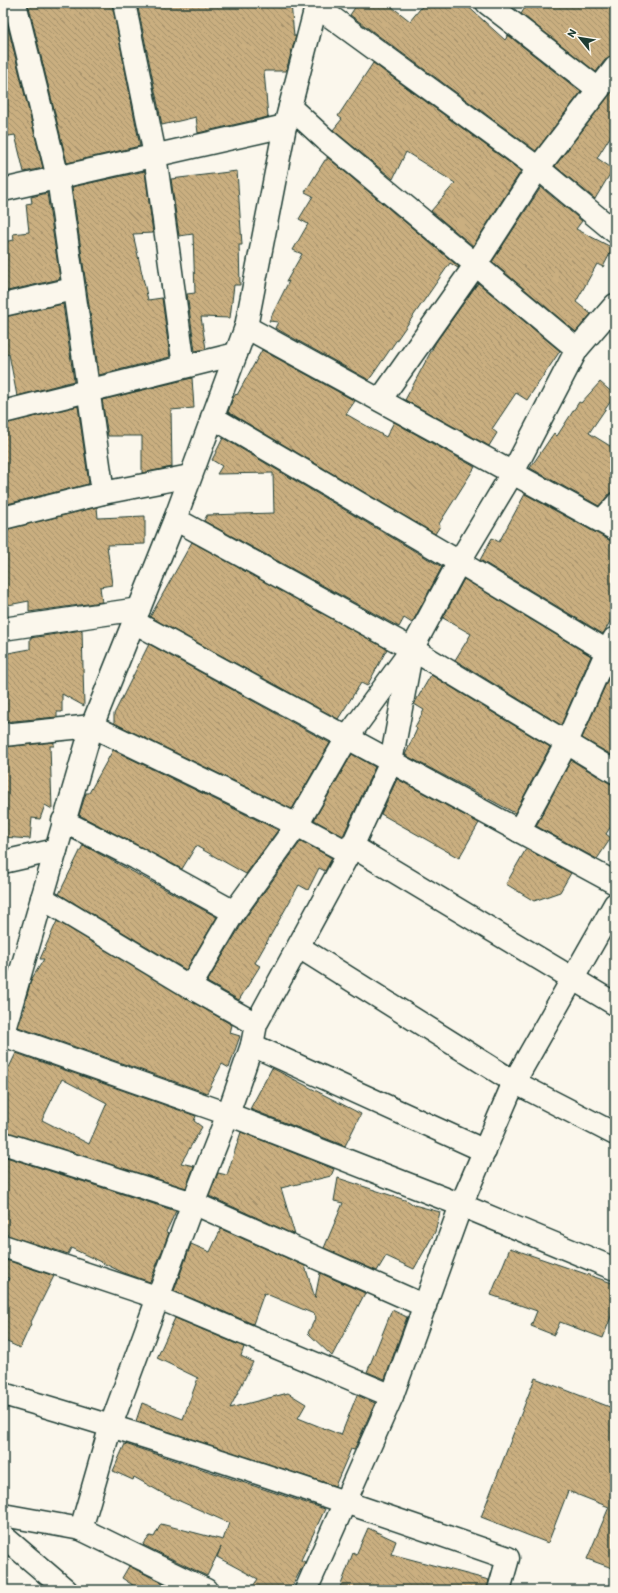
<svg xmlns="http://www.w3.org/2000/svg" width="618" height="1593" viewBox="0 0 618 1593" font-family="Itim,sans-serif">
  <defs>
    <pattern id="building-back-hatch" width="6" height="6" patternUnits="userSpaceOnUse"><rect width="6" height="6" fill="#caaf80"/><path d="M-1 5l2 2M0 0l6 6M5-1l2 2" fill="none" stroke="#a3906a"/></pattern>
  </defs>
  <rect width="100%" height="100%" fill="#fbf7ec"/>
  <filter id="ink" filterUnits="userSpaceOnUse"><feTurbulence type="fractalNoise" baseFrequency=".025" numOctaves="2"/><feDisplacementMap in="SourceGraphic" scale="8" xChannelSelector="R" yChannelSelector="G"/><feConvolveMatrix kernelMatrix="1 2 1 2 8 2 1 2 1" color-interpolation-filters="sRGB"/></filter>
  <g filter="url(#ink)">
    <g fill="url(#building-back-hatch)" stroke="#1f3d34" fill-rule="evenodd">
      <polygon points="28,3 112,3 140,146 67,163"/>
      <polygon points="137,3 291,3 294,36 296,36 286,71 264,71 268,117 198,133 196,117 162,125"/>
      <polygon points="358,3 387,3 410,21 425,3 464,3 505,40 508,35 581,92 536,151 350,15"/>
      <polygon points="528,3 615,3 615,56 605,60 596,72 521,14"/>
      <polygon points="3,7 43,168 24,172 15,135 3,137"/>
      <polygon points="373,63 521,171 473,246 431,211 455,183 406,152 393,179 333,130 342,119 338,116"/>
      <polygon points="615,88 615,129 597,158 613,169 595,199 555,166"/>
      <polygon points="327,157 459,267 458,268 450,263 369,380 275,328 278,322 269,321 289,281 286,282 302,254 293,250 308,224 299,219 313,196 305,192 325,160 327,160"/>
      <polygon points="145,171 153,233 133,234 148,300 162,298 170,357 99,375 72,187"/>
      <polygon points="237,171 242,245 239,245 240,285 234,285 230,318 201,317 206,349 195,351 187,294 195,293 193,234 179,236 171,179"/>
      <polygon points="541,187 582,221 576,229 613,248 603,267 597,264 576,302 591,314 576,332 492,262"/>
      <polygon points="47,193 60,279 3,292 3,242 14,240 13,234 29,232 26,204 32,203 31,197"/>
      <polygon points="478,283 560,351 527,400 516,393 492,429 497,433 489,446 405,400 436,342"/>
      <polygon points="63,304 74,381 17,396 9,354 3,355 3,317"/>
      <polygon points="262,350 355,401 346,414 386,437 394,422 475,467 439,524 440,526 435,534 228,412 233,398 236,394 237,395"/>
      <polygon points="192,378 194,408 171,410 172,467 142,473 142,436 108,436 102,400"/>
      <polygon points="600,382 615,395 589,433 615,449 615,491 610,493 599,506 530,468 554,433 557,436 579,402 581,403"/>
      <polygon points="78,406 89,484 3,505 3,424"/>
      <polygon points="223,438 442,567 412,623 404,618 399,627 204,521 207,515 274,513 273,473 217,474 222,466 212,460"/>
      <polygon points="525,494 609,540 615,541 615,613 603,634 480,560 492,538 499,542"/>
      <polygon points="97,507 98,518 145,516 145,544 107,545 112,585 100,587 102,602 29,612 29,601 3,606 3,530"/>
      <polygon points="192,542 387,649 367,686 361,683 338,719 150,617"/>
      <polygon points="464,579 591,656 561,725 455,660 471,634 443,618"/>
      <polygon points="82,630 84,706 62,694 62,712 57,712 57,717 3,722 3,654 30,649 30,638"/>
      <polygon points="149,644 330,743 292,809 114,723 114,714"/>
      <polygon points="613,668 615,668 615,757 582,738"/>
      <polygon points="431,675 550,747 515,813 405,755 417,729 415,727 424,710 414,704"/>
      <polygon points="54,742 54,746 50,746 52,809 45,805 40,819 32,818 30,839 3,837 3,747"/>
      <polygon points="113,750 278,830 246,874 196,846 182,869 79,815 86,793 89,793"/>
      <polygon points="352,754 375,767 343,836 314,820"/>
      <polygon points="571,760 609,783 615,784 615,820 606,834 611,838 597,859 536,826"/>
      <polygon points="397,779 479,823 459,858 381,814"/>
      <polygon points="301,841 332,858 325,871 319,868 308,890 299,885 255,963 260,966 239,1000 207,982 246,917"/>
      <polygon points="83,845 217,917 186,970 59,894"/>
      <polygon points="526,849 571,873 560,892 534,901 506,884"/>
      <polygon points="57,921 232,1025 230,1033 240,1036 229,1068 222,1064 207,1093 18,1027 26,1004 25,1003 31,980 44,959 40,959"/>
      <path d="M16 1053 196 1116 194 1121 202 1127 181 1163 194 1166 186 1188 3 1131V1080ZM62 1079 107 1103 89 1144 42 1120Z"/>
      <polygon points="272,1068 361,1114 345,1146 250,1109"/>
      <polygon points="241,1132 334,1169 331,1176 281,1188 295,1235 209,1196 218,1173 227,1175"/>
      <polygon points="3,1156 176,1211 166,1232 169,1233 150,1282 124,1273 71,1248 68,1254 65,1253 3,1234"/>
      <polygon points="338,1178 408,1201 414,1205 440,1212 435,1232 414,1269 386,1256 377,1271 324,1248 343,1203 334,1201"/>
      <polygon points="221,1229 305,1266 315,1298 320,1273 365,1293 332,1356 308,1333 316,1317 314,1314 264,1293 253,1324 174,1291 191,1244 210,1252"/>
      <polygon points="510,1248 615,1284 615,1306 603,1338 560,1322 554,1335 531,1326 537,1311 491,1295"/>
      <polygon points="3,1259 54,1276 30,1324 31,1324 20,1348 3,1340 3,1290 9,1278 3,1277"/>
      <polygon points="392,1310 407,1317 385,1379 367,1372"/>
      <polygon points="175,1318 244,1347 241,1356 253,1362 230,1408 288,1393 306,1404 298,1418 341,1435 357,1395 375,1403 354,1450 351,1449 335,1486 136,1421 142,1403 183,1419 198,1378 157,1358"/>
      <polygon points="535,1378 615,1409 615,1569 587,1559 609,1507 568,1491 548,1543 481,1517"/>
      <polygon points="125,1444 325,1509 301,1560 305,1562 290,1590 250,1590 258,1579 217,1557 221,1547 207,1576 143,1545 150,1536 154,1537 161,1524 223,1540 229,1523 164,1494 134,1477 133,1480 113,1471"/>
      <polygon points="368,1528 396,1541 391,1554 489,1580 487,1590 339,1590 353,1553 356,1555"/>
      <polygon points="129,1566 173,1588 171,1590 140,1590 122,1578"/>
    </g>
    <g fill="none" stroke-linecap="round" stroke-linejoin="round">
      <g stroke="#1f3d34" stroke-width="14">
        <polyline id="lane" points="596,519 615,498"/>
      </g>
      <g stroke="#1f3d34" stroke-width="25">
        <g id="street">
          <polyline points="15,3 58,178 103,493"/>
          <polyline points="124,3 155,155 184,366"/>
          <polyline points="487,3 598,89"/>
          <polyline points="316,6 538,168 615,232"/>
          <polyline points="290,107 326,140 577,349"/>
          <polyline points="3,190 285,126"/>
          <polyline points="3,305 73,289"/>
          <polyline points="246,327 615,529"/>
          <polyline points="380,400 476,264 538,168 615,68"/>
          <polyline points="3,412 236,354"/>
          <polyline points="212,417 459,562 615,656"/>
          <polyline points="3,518 103,493 190,476"/>
          <polyline points="175,519 412,649 615,772"/>
          <polyline points="134,622 615,883"/>
          <polyline points="3,629 139,609"/>
          <polyline points="3,735 92,726 297,825 349,853"/>
          <polyline points="63,821 136,858 234,912"/>
          <polyline points="519,831 566,744 607,651 614,639"/>
          <polyline points="352,846 615,1004"/>
          <polyline points="3,862 56,850"/>
          <polyline points="42,898 190,987 256,1024"/>
          <polyline points="299,947 514,1082 615,1134"/>
          <polyline points="190,987 234,912 297,825 347,738 412,649 459,562 513,472 577,349 615,305"/>
          <polyline points="3,1033 92,726 175,519 246,327 285,126 317,3"/>
          <polyline points="3,1035 228,1114 461,1205 615,1269"/>
          <polyline points="252,1045 485,1151"/>
          <polyline points="3,1143 193,1203 425,1306"/>
          <polyline points="3,1246 159,1298 392,1396"/>
          <path d="M3 1394C173 1443 341 1500 508 1558L499 1590"/>
          <polyline points="3,1515 81,1529 206,1590"/>
          <polyline points="81,1529 111,1425 193,1203 228,1114 252,1045 256,1024 349,853 391,762 412,649"/>
          <polyline points="3,1536 66,1590"/>
          <polyline points="306,1590 392,1396 461,1205 514,1082 615,904"/>
        </g>
      </g>
      <use href="#lane" stroke="#fbf7ec" stroke-width="11"/>
      <use href="#street" stroke="#fbf7ec" stroke-width="22"/>
    </g>
  </g>
  <rect width="618" height="1593" fill="none" stroke="#fbf7ec" stroke-width="16"/>
  <rect x="8" y="8" width="602" height="1577" fill="none" stroke="#1f3d34" stroke-width="1.5" filter="url(#ink)"/>
  <g transform="translate(580 38) rotate(300)" stroke="#fbf7ec" stroke-width="3" paint-order="stroke">
  <path d="M0-3L7 15L0 10L-7 15Z" fill="#1f3d34"/>
  <text y="-6" font-size="11" font-weight="bold" text-anchor="middle" fill="#1f3d34">N</text>
  </g>
</svg>
